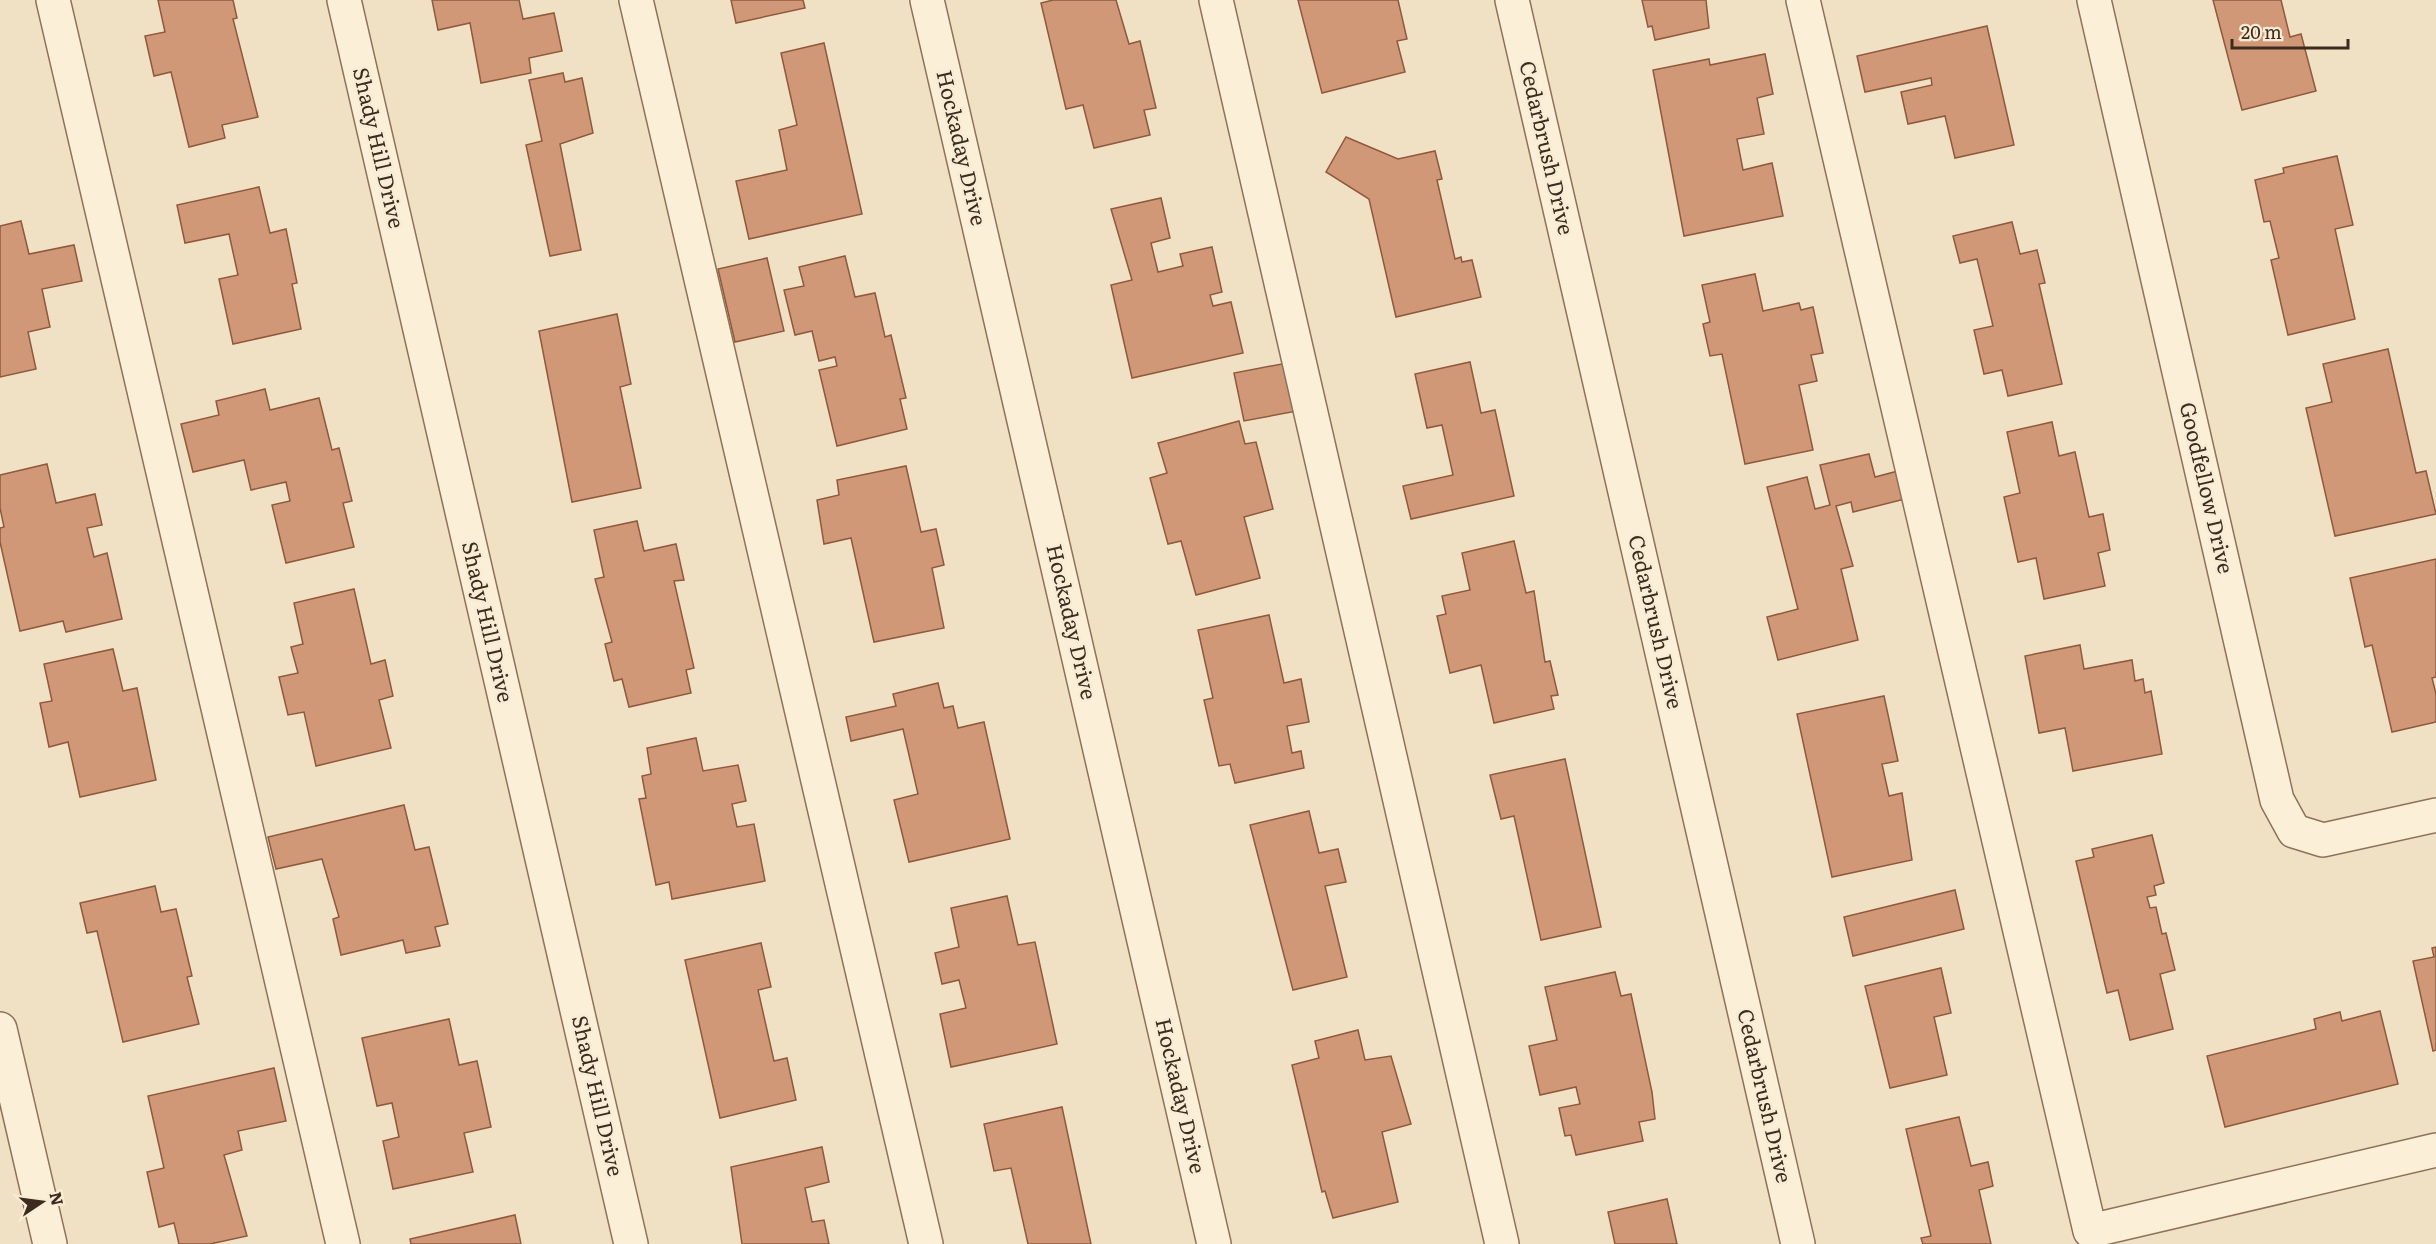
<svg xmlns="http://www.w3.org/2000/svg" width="2436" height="1244" viewBox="0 0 2436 1244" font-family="Literata,serif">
  <rect width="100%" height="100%" fill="#f1e1c4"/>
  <g fill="#d19878" stroke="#8e593d" stroke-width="1.5">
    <polygon points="158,0 233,0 237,18 233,19 258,117 222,125 225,138 189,147 171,72 154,76 145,36 165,32"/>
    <polygon points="432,0 519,0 523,19 554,13 562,51 529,58 531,73 481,83 470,23 438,30"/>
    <polygon points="731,0 803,0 805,8 736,23"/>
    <polygon points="1053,0 1116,0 1129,44 1140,41 1156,108 1144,110 1150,135 1094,148 1083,105 1066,109 1041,3"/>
    <polygon points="1298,0 1398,0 1407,39 1397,41 1405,72 1322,93"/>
    <polygon points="1642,0 1706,0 1709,28 1655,40 1652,26 1648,27"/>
    <polygon points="2213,0 2281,0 2290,37 2301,34 2316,91 2242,110"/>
    <polygon points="1987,26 2014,145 1955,158 1945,116 1908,124 1901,92 1932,85 1931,78 1865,92 1857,56"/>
    <polygon points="824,43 862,214 749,239 736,181 787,170 779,130 797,125 781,53"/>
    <polygon points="1765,54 1773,94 1757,98 1764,134 1737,139 1743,170 1772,163 1783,216 1684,236 1653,70 1709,59 1710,65"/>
    <polygon points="563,73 565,82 582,78 593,133 560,144 581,250 550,256 526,145 542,141 529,80"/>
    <polygon points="1346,137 1398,159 1435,151 1442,179 1437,180 1455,259 1461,257 1462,262 1472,260 1481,297 1396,317 1369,199 1326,172"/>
    <polygon points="2337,156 2353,225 2335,229 2355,319 2288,335 2271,260 2279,258 2270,221 2264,222 2255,180 2284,173 2283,168"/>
    <polygon points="259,187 270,233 286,229 297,283 292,284 301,329 233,344 219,279 238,275 229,234 185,243 177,205"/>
    <polygon points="1161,198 1170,238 1151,243 1158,272 1183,266 1180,254 1212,247 1222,292 1210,295 1213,306 1231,302 1243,353 1132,378 1111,285 1132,280 1111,209"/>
    <polygon points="21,221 29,254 74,245 82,281 42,289 50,327 28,332 36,369 0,377 0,226"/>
    <polygon points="2012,222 2020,254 2037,250 2045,283 2039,284 2062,384 2008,396 2002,370 1984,374 1974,330 1993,326 1977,259 1960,263 1953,236"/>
    <polygon points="845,256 855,297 875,293 885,337 891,335 906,398 900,399 907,429 837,446 819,370 837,366 835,357 819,361 812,331 795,335 784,290 804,286 799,267"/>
    <polygon points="767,258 784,331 735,342 718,269"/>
    <polygon points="1755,274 1763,311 1799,303 1801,310 1813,307 1823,353 1811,355 1817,381 1799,385 1813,450 1745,464 1722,354 1710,356 1703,324 1710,322 1702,285"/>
    <polygon points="617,314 631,384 620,387 641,488 572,502 539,331"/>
    <polygon points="2388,349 2416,473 2426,471 2436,514 2335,536 2306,408 2332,402 2323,364"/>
    <polygon points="1470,362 1481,413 1495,410 1514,496 1411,519 1403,486 1453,475 1442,425 1427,428 1415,374"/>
    <polygon points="1287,363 1297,411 1244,421 1234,373"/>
    <polygon points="265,389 270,410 319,398 332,450 339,448 352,501 343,503 354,547 286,563 272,505 290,501 286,482 251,490 244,460 193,472 181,424 219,415 216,401"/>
    <polygon points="1239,421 1245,444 1256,442 1273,509 1244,517 1260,578 1196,595 1181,541 1168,544 1150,478 1167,473 1158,443"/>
    <polygon points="2052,422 2059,456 2075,452 2089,517 2103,514 2110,550 2098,553 2105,586 2044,599 2036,558 2018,562 2004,497 2020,493 2007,432"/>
    <polygon points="1869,454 1875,477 1898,471 1905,499 1853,512 1851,502 1836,506 1853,566 1841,569 1858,640 1778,660 1767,617 1798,609 1767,487 1807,477 1815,509 1830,505 1820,465"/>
    <polygon points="47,464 56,503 95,494 102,525 87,528 94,557 107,553 122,619 66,632 63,621 20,631 0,542 0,528 4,527 0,508 0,475"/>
    <polygon points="906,466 921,532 936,529 944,565 932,568 944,628 874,642 851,538 824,544 817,500 839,495 837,480"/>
    <polygon points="637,521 644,551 676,544 684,580 674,581 694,668 686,670 691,693 629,707 622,679 614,681 605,644 612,642 595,579 604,577 594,530"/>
    <polygon points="1514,541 1526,593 1534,591 1545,662 1550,661 1558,695 1551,696 1554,709 1494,723 1481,665 1450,673 1437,616 1446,614 1442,596 1470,590 1462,553"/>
    <polygon points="2436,559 2436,677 2432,678 2436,694 2436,722 2392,732 2372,645 2365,647 2350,578"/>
    <polygon points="354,589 371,664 385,660 393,696 379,700 391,748 316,766 304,712 288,715 279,677 298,673 291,647 303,644 294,603"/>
    <polygon points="1269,615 1284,683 1301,679 1309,722 1287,726 1292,753 1301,751 1304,768 1235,783 1230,764 1219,766 1204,700 1213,698 1198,630"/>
    <polygon points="2080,645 2084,669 2132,660 2135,681 2143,679 2145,693 2151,691 2162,754 2073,771 2065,728 2039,733 2025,656"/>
    <polygon points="113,649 123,691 137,688 156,780 80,797 68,742 49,747 40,703 52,701 44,664"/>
    <polygon points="938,683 944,708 953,706 958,728 984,722 1010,839 909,862 894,800 918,794 903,729 851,741 846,717 896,706 893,694"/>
    <polygon points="1884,696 1898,761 1882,764 1889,796 1902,793 1912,860 1832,877 1797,714"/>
    <polygon points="696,738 703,771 738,765 746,801 732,804 737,827 754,824 765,881 672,899 669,882 656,885 639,799 646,798 642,776 651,774 647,748"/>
    <polygon points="1565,759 1601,927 1541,940 1514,816 1501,819 1490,775"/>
    <polygon points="404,805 415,850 429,847 448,924 435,927 440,946 406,953 403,940 341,955 333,919 339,917 322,859 276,869 268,837"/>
    <polygon points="1309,811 1319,853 1338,849 1346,882 1325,886 1347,977 1293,990 1250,825"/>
    <polygon points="2152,835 2164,883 2154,886 2156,895 2147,897 2150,908 2156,907 2162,934 2166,933 2175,970 2160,974 2173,1029 2130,1040 2118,990 2107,993 2076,861 2094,857 2092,849"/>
    <polygon points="155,886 161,912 176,909 192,976 187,977 199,1024 123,1042 97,931 87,933 80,903"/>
    <polygon points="1955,890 1964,929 1853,956 1844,917"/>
    <polygon points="1007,896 1018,945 1035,942 1057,1044 951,1067 940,1014 966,1008 959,980 942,984 935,953 959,947 951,908"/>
    <polygon points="761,943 771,987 758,990 774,1061 787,1058 796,1100 720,1118 685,960"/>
    <polygon points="2436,947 2436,1050 2433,1051 2413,961 2434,957 2432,948"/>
    <polygon points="1941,968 1951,1013 1934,1017 1947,1075 1890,1088 1865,986"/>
    <polygon points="1615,972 1621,996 1631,994 1652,1092 1655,1119 1639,1122 1643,1141 1576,1155 1571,1135 1565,1136 1559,1108 1580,1104 1576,1087 1540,1095 1529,1046 1557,1040 1545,987"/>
    <polygon points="2380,1011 2398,1084 2225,1127 2207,1056 2316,1029 2314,1019 2340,1012 2342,1021"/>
    <polygon points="449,1019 459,1065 477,1061 491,1127 464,1133 473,1172 393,1189 383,1141 399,1137 392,1103 377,1106 362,1038"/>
    <polygon points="1358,1030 1365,1060 1391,1056 1411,1124 1382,1132 1398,1202 1333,1218 1325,1191 1322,1192 1292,1065 1319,1058 1315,1041"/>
    <polygon points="274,1068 286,1121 238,1131 242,1150 224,1155 247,1236 210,1244 179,1244 174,1223 159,1227 147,1172 164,1168 148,1096"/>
    <polygon points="1062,1107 1091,1244 1028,1244 1011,1168 994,1171 984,1124"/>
    <polygon points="1959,1117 1971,1166 1988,1162 1993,1186 1979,1190 1991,1244 1923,1244 1921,1238 1931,1236 1906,1129"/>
    <polygon points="822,1147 829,1182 805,1188 812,1222 824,1220 829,1244 742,1244 731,1167"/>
    <polygon points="1667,1199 1677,1244 1615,1244 1608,1212"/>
    <polygon points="515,1215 521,1244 411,1244 410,1239"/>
  </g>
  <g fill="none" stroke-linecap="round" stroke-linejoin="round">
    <g stroke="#8d7259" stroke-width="36">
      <g id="minor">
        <polyline points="53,0 343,1244"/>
        <polyline points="344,0 631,1244"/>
        <polyline points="636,0 926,1244"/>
        <polyline points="927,0 1214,1244"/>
        <polyline points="1216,0 1502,1244"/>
        <polyline points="1512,0 1798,1244"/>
        <polyline points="1803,0 2090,1231 2436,1150"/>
        <polyline points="2094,0 2277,800 2294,831 2323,840 2436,815"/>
        <polyline points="0,1029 50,1244"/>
      </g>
    </g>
    <use href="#minor" stroke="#fbefd8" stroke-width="33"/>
  </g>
  <g text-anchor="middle" stroke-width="5" stroke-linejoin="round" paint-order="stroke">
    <g font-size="21" fill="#3c2b1e" stroke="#f8ecd4">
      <text transform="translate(378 148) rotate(77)" y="7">Shady Hill Drive</text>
      <text transform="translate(961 148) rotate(77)" y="7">Hockaday Drive</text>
      <text transform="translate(1546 148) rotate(77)" y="7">Cedarbrush Drive</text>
      <text transform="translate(2206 488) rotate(77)" y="7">Goodfellow Drive</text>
      <text transform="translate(487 622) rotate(77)" y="7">Shady Hill Drive</text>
      <text transform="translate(1071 622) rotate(77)" y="7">Hockaday Drive</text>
      <text transform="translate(1655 622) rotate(77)" y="7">Cedarbrush Drive</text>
      <text transform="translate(597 1096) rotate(77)" y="7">Shady Hill Drive</text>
      <text transform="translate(1180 1096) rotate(77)" y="7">Hockaday Drive</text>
      <text transform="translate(1764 1096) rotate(77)" y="7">Cedarbrush Drive</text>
    </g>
  </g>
  <g transform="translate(42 1202) rotate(77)" stroke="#f8ecd4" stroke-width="4.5" paint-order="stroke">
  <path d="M0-4.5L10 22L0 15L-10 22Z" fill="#3c2b1e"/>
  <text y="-9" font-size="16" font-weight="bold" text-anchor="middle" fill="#3c2b1e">N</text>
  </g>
  <path d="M2232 39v9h116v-9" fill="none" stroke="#3c2b1e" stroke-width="3"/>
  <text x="2241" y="39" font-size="18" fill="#3c2b1e" stroke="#f8ecd4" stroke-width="4.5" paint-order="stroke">20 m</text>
</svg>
